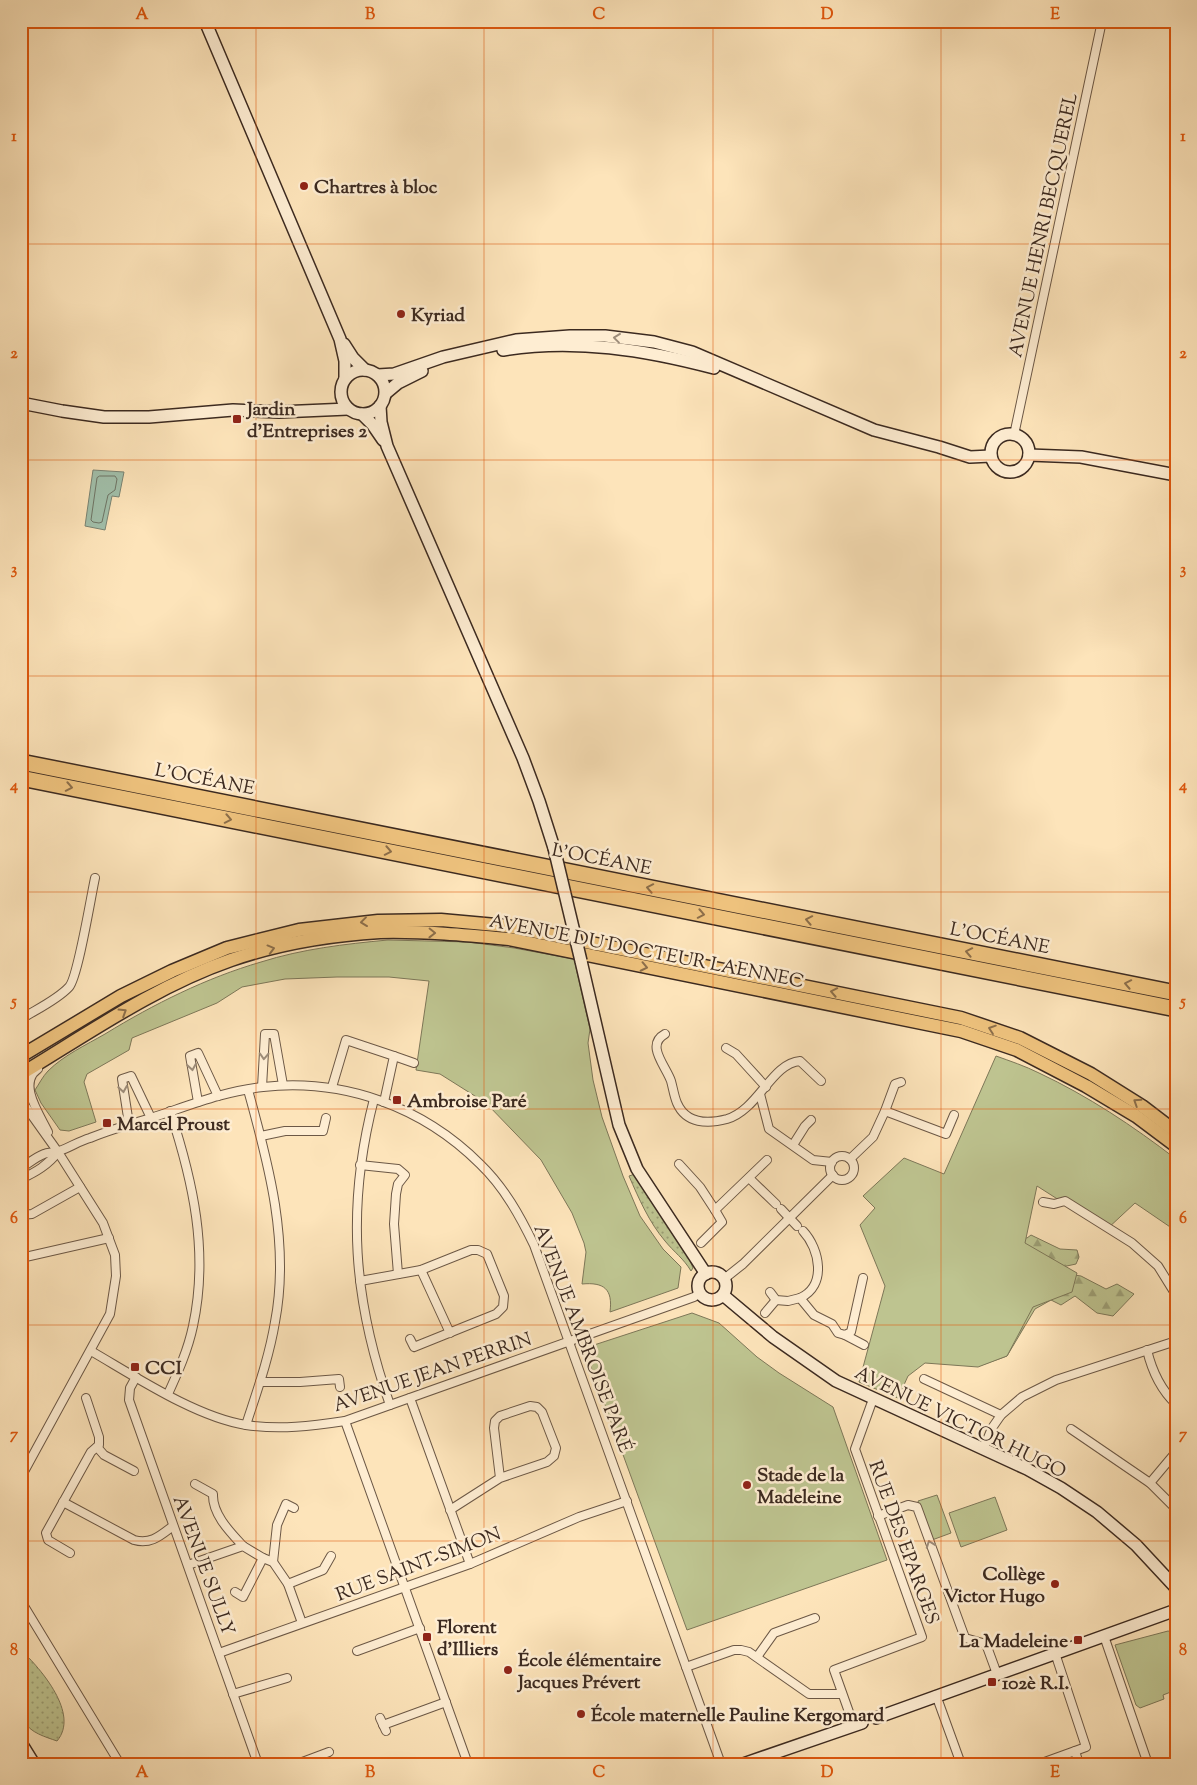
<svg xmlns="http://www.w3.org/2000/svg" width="1197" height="1785" viewBox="0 0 1197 1785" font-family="'Sorts Mill Goudy',serif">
  <defs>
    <pattern id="grass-dots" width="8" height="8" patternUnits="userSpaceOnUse" patternTransform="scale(1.25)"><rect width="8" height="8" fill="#bec490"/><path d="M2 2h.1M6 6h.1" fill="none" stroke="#9c9f75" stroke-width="1.8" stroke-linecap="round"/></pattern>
    <pattern id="forest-firs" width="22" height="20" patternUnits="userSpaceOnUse" patternTransform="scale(1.25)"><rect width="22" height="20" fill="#bec490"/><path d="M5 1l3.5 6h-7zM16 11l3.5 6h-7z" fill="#9c9f75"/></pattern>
  </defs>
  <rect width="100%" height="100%" fill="#fde4ba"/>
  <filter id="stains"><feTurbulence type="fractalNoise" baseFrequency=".004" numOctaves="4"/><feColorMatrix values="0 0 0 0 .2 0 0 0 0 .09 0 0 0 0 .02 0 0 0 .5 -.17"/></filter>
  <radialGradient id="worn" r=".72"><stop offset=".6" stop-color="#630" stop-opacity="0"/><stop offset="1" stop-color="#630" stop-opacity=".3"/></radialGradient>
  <g fill="url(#grass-dots)" stroke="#7d7758">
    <path d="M635 1174 643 1188 688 1256 693 1268 691 1271C684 1259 674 1252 665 1241 649 1222 639 1199 629 1176Z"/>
    <path d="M21 1650C41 1669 80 1714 57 1741 46 1737 30 1733 24 1721 18 1712 21 1664 21 1650Z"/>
  </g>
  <g fill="url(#forest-firs)" stroke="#7d7758">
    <polygon points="1031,1235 1060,1249 1077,1250 1079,1257 1076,1264 1062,1267 1025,1248 1022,1237 1027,1238"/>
    <polygon points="1048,1271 1081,1276 1106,1289 1117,1284 1134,1294 1113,1316 1097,1313 1075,1296 1061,1305 1051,1300 1035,1309 1007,1356 979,1366"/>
  </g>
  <g fill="#bec490" stroke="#7d7758">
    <path d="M388 940 468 942 514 948 574 959 590 1029 588 1043 593 1080 602 1117 623 1176 640 1216 663 1249 681 1267 678 1288 610 1312C613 1289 604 1282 582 1284L586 1252 584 1243 572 1213 541 1160 486 1103 440 1074 416 1070 429 981 389 977H337L285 979 242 987 217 1003 132 1038 129 1050 87 1074 84 1082 96 1122 69 1131 60 1130 41 1103 35 1090C39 1084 43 1076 48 1071 64 1055 86 1045 105 1034 154 1004 206 978 261 962 302 949 345 944 388 940Z"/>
    <path d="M996 1056C1010 1061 1025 1066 1039 1073 1088 1096 1133 1126 1176 1159V1231L1135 1203 1106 1230 1037 1186 1025 1243 1077 1273 1072 1292 1033 1307 1007 1356 978 1367 925 1363 908 1376 898 1398 859 1382 885 1286 860 1225 875 1208 863 1196 904 1158 944 1174Z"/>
    <polygon points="692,1313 719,1323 757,1357 779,1373 833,1407 887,1560 687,1630 587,1356 591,1346"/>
    <polygon points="937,1495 951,1533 932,1540 918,1501"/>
    <polygon points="995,1497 1007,1530 961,1547 949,1513"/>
    <polygon points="1168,1631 1176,1633 1176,1690 1163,1695 1164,1699 1140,1708 1136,1705 1115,1645"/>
  </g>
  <polygon fill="#a1bfaa" stroke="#798373" points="93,470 124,472 119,497 112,496 105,530 85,526"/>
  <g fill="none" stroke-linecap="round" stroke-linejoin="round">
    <polygon stroke="#6e7465" stroke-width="1" points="100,476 115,476 117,479 115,490 108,495 102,522 99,523 93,522 91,520 97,478"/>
    <g stroke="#6c5846" stroke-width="10">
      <g id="street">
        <polyline points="1014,435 1102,21"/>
        <path d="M21 1019C37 1009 57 1000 69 987 78 977 91 896 95 878"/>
        <path d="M665 1034C645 1045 666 1066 671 1081 673 1088 674 1096 677 1103 686 1124 708 1124 727 1119 758 1110 772 1063 800 1061L821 1081"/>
        <polyline points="726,1048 736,1054 766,1087"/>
        <polyline points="394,1056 414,1063"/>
        <path d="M38 1069C17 1083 40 1115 48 1132"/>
        <polyline points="262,1087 265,1034 274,1034 283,1085"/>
        <polyline points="332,1087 346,1040 394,1056 384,1102"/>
        <polyline points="760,1094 769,1129 813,1160 832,1162"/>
        <path d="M374 1099C346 1207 353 1300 390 1405"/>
        <polyline points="21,1100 58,1152 103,1223 115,1255 116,1276 110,1314 21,1477"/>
        <polyline points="198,1102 190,1056 198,1053 218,1096"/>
        <polyline points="885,1111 946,1134 954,1115"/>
        <polyline points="129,1124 122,1079 131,1076 151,1118"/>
        <polyline points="261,1136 285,1131 323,1131 326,1118"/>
        <polyline points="793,1145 805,1126 811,1120"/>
        <circle cx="842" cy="1168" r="12"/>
        <polyline points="850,1159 873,1137 885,1111 895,1084 901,1082"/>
        <polyline points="679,1164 700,1187 715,1210 767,1160"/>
        <polyline points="360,1165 398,1169 405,1175 398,1184 396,1194 394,1224 398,1274"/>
        <path d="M21 1168C29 1163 36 1157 44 1154 48 1152 54 1153 59 1151 69 1148 79 1141 90 1138 110 1130 130 1124 151 1118 188 1106 224 1091 263 1087 344 1078 423 1107 480 1164 504 1187 520 1216 534 1245L721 1764"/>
        <polyline points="749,1178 776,1204"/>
        <path d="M21 1179C36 1172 48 1165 58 1152"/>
        <polyline points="1043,1202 1054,1204 1065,1201 1132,1243 1158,1266 1176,1295"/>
        <polyline points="781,1209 797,1226"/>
        <polyline points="21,1215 32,1214 80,1187"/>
        <path d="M803 1231C820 1249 827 1286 800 1298L814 1315 832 1324 838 1333 845 1335 851 1332 863 1278"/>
        <polyline points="701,1243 722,1222 715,1210"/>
        <polyline points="21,1258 109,1238"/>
        <polyline points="421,1270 450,1333"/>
        <polyline points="724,1279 743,1264 833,1175"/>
        <polyline points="360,1281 421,1270 471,1250 478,1250 487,1254 504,1296 503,1307 496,1314 414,1347 410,1339"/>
        <polyline points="770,1292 776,1300 788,1301 800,1298"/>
        <polyline points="765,1313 776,1300"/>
        <polyline points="845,1335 864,1345"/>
        <path d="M1147 1350C1152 1371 1160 1389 1176 1404"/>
        <path d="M91 1351C136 1377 196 1417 246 1425 280 1430 312 1426 345 1421L694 1297 700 1293"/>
        <polyline points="136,1377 130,1388 129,1400 258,1764"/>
        <polyline points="924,1379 1001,1415"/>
        <polyline points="260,1382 300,1382 339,1379 340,1387"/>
        <path d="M168 1394C178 1372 188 1350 193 1326 209 1252 193 1181 170 1111"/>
        <polyline points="410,1398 470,1564"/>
        <polyline points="345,1421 468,1764"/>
        <path d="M246 1425C257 1391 269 1358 275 1322 290 1244 269 1165 248 1090"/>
        <polyline points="1071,1429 1150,1483 1176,1509"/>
        <polyline points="97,1447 104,1455 134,1471"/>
        <polyline points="983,1450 992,1428 1001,1415 1022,1397 1056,1380 1176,1341"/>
        <polyline points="1150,1483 1176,1452"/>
        <path d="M195 1484 213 1494C212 1514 230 1532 243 1546"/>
        <path d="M63 1502 134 1540C151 1545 161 1535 173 1526"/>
        <polyline points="450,1510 500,1478 547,1462 554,1456 556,1448 542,1412 537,1407 530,1406 500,1416 495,1421 494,1428 500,1478"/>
        <polyline points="878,1516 908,1505 917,1507 965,1638 986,1644 997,1674"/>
        <polyline points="70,1553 48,1540 46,1533 91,1452 99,1445 99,1437 86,1398"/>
        <polyline points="273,1562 277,1525 286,1504 294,1508"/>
        <polyline points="188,1565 243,1546 263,1558 273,1562 288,1584 302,1623"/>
        <polyline points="288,1584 323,1570 331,1556"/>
        <polyline points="235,1592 243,1597 263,1558"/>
        <polyline points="21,1601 120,1764"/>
        <polyline points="1104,1636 1148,1764"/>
        <polyline points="357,1651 420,1628"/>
        <polyline points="219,1653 470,1564 579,1517 627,1501"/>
        <polyline points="757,1657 774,1633 815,1618"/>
        <polyline points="686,1667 734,1650 741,1650 749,1652 809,1694 842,1694"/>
        <polyline points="233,1694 287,1678"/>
        <polyline points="936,1695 961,1764"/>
        <polyline points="380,1718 386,1731"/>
        <polyline points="383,1725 446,1702"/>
        <polyline points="854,1726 834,1670 922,1637 855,1449 873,1399"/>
        <polyline points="1075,1751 1079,1764"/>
        <polyline points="297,1764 329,1752"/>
        <polyline points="1039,1764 1086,1747 1055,1653"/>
      </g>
    </g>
    <g stroke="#3c2a20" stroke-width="14">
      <g id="secondary">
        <polyline points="205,21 340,339 345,361 345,379"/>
        <polyline points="344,344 353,358 365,370"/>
        <path d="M503 350C574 338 646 350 714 368"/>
        <circle cx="363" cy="392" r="22"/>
        <polyline points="378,375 394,374 443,357 516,340 570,336 605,336 654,342 692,352 874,430 939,447 970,457 991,456"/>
        <polyline points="386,393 398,383 422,371"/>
        <polyline points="21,403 62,411 104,417 149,417 233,410 279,412 348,409"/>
        <polyline points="380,406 381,422 387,446 523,758 539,801 554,848"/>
        <polyline points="362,414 372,424 383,440"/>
        <circle cx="1010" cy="453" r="19"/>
        <polyline points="1029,455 1081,457 1176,475"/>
        <polyline points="581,961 619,1125 637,1169 706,1274"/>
        <circle cx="712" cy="1286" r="14"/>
        <polyline points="723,1295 773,1337 836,1381 1027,1469 1061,1488 1097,1512 1136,1545 1176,1588"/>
        <polyline points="876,1718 1176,1610"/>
        <polyline points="21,1743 34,1764"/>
        <polyline points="743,1764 862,1723"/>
      </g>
    </g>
    <g stroke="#3c2a20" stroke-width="15">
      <g id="primary">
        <polyline points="21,1056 121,996 172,971 227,948 299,930 378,921 441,920 507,926 961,1018 1020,1038 1091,1074 1142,1106 1176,1132"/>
        <path d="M21 1074C89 1033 156 986 231 960 277 944 331 935 380 932 423 931 466 935 509 939L961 1031 1017 1050 1086 1086 1136 1116 1176 1146"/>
      </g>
    </g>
    <g stroke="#3c2a20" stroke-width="18">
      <g id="highway">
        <polyline points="21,762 1176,993"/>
        <polyline points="21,778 1176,1009"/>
      </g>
    </g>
    <use href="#street" stroke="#feedd2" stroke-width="8"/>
    <use href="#secondary" stroke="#feedd2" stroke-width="11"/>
    <use href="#primary" stroke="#eec27d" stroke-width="12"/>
    <use href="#highway" stroke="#eec27d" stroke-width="15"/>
    <g stroke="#3c2a20" stroke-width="14" stroke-linecap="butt">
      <polyline id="secondary-bridge" points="554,848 581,961"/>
    </g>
    <use href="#secondary-bridge" stroke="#feedd2" stroke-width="11"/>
  </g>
  <defs><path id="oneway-chevron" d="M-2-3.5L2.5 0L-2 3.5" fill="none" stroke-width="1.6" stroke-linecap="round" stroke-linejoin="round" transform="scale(1.25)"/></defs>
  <g stroke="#9d8c79">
    <use href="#oneway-chevron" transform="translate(617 338) rotate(-173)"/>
    <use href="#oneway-chevron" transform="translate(264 1056) rotate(93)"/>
    <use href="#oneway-chevron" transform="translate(192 1067) rotate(81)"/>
    <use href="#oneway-chevron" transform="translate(123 1089) rotate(81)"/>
    <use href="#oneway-chevron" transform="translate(930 1544) rotate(-110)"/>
  </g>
  <g stroke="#8c6e4a">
    <use href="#oneway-chevron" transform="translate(69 787) rotate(11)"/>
    <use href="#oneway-chevron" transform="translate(228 819) rotate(11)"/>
    <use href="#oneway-chevron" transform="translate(388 851) rotate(11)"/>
    <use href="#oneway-chevron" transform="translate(650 888) rotate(-169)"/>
    <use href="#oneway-chevron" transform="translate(701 914) rotate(11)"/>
    <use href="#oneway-chevron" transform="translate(809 920) rotate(-169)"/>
    <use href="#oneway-chevron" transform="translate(364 922) rotate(173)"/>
    <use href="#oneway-chevron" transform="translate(432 933) rotate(1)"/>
    <use href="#oneway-chevron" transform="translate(271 949) rotate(-15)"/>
    <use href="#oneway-chevron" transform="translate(969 952) rotate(-169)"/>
    <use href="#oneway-chevron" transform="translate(644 967) rotate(12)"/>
    <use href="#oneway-chevron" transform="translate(1128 984) rotate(-169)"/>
    <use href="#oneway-chevron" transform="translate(834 992) rotate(-169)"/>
    <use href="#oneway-chevron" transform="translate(123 1012) rotate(-32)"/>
    <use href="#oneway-chevron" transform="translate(992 1029) rotate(-161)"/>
    <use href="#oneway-chevron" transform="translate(1137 1102) rotate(-147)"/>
  </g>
  <path fill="none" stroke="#df570d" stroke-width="1" stroke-opacity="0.55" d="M256 21V1764M484 21V1764M713 21V1764M941 21V1764M21 244H1176M21 460H1176M21 676H1176M21 892H1176M21 1109H1176M21 1325H1176M21 1541H1176"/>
  <g fill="#8f2418" stroke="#feedd2" stroke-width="2">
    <circle cx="304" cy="186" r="5"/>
    <circle cx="401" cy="314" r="5"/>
    <rect x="232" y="414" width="10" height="10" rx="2.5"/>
    <rect x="392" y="1095" width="10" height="10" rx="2.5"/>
    <rect x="102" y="1118" width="10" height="10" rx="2.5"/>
    <rect x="130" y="1362" width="10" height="10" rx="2.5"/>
    <circle cx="747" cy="1485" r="5"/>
    <circle cx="1055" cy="1584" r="5"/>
    <rect x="422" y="1632" width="10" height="10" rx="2.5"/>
    <rect x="1073" y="1635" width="10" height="10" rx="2.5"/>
    <circle cx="508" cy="1670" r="5"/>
    <rect x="987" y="1677" width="10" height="10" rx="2.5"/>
    <circle cx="581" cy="1714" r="5"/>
  </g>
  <g text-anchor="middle" stroke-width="5" stroke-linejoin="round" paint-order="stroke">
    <g font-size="19" font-weight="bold" fill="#3c2a20" stroke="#feedd2" text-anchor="start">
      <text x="314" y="193">Chartres à bloc</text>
      <text x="411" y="321">Kyriad</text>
      <text x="247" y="415">Jardin<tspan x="247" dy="22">d'Entreprises 2</tspan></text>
      <text x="407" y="1107">Ambroise Paré</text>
      <text x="117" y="1130">Marcel Proust</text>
      <text x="145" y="1374">CCI</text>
      <text x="757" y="1481">Stade de la<tspan x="757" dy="22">Madeleine</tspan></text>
      <text x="1045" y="1580" text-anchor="end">Collège<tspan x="1045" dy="22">Victor Hugo</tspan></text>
      <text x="437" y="1633">Florent<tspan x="437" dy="22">d'Illiers</tspan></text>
      <text x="1068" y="1647" text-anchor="end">La Madeleine</text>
      <text x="518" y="1666">École élémentaire<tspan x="518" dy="22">Jacques Prévert</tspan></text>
      <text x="1002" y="1689">102è R.I.</text>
      <text x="591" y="1721">École maternelle Pauline Kergomard</text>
    </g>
    <g font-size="19" fill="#3c2a20" stroke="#feedd2">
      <text transform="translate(1042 225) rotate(-78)" y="7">AVENUE HENRI BECQUEREL</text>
      <text transform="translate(205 778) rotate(11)" y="7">L’OCÉANE</text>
      <text transform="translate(602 858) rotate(11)" y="7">L’OCÉANE</text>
      <text transform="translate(1000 937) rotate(11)" y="7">L’OCÉANE</text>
      <text transform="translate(647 950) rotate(11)" y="7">AVENUE DU DOCTEUR LAENNEC</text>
      <text transform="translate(584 1338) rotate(69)" y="7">AVENUE AMBROISE PARÉ</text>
      <text transform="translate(432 1371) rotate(-19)" y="7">AVENUE JEAN PERRIN</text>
      <text transform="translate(961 1421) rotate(26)" y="7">AVENUE VICTOR HUGO</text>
      <text transform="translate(905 1542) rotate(70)" y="7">RUE DES EPARGES</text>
      <text transform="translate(418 1563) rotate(-21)" y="7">RUE SAINT-SIMON</text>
      <text transform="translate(205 1565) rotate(70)" y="7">AVENUE SULLY</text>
    </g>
  </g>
  <rect width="1197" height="1785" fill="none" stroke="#fde4ba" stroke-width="55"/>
  <rect x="28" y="28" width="1142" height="1730" fill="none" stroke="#df570d" stroke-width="2"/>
  <g font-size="16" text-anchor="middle" font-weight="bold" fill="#df570d">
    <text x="142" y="19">A</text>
    <text x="370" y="19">B</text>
    <text x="599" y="19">C</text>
    <text x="827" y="19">D</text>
    <text x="1055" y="19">E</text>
    <text x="14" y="141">1</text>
    <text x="1183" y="141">1</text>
    <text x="14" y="358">2</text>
    <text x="1183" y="358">2</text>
    <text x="14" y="574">3</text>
    <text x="1183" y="574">3</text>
    <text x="14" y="790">4</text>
    <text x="1183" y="790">4</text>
    <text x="14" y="1006">5</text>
    <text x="1183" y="1006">5</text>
    <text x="14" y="1223">6</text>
    <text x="1183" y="1223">6</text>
    <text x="14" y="1439">7</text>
    <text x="1183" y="1439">7</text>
    <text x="14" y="1655">8</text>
    <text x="1183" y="1655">8</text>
    <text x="142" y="1777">A</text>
    <text x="370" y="1777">B</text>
    <text x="599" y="1777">C</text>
    <text x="827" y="1777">D</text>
    <text x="1055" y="1777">E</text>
  </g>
  <rect width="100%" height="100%" filter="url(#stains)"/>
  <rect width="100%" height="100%" fill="url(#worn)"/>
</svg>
